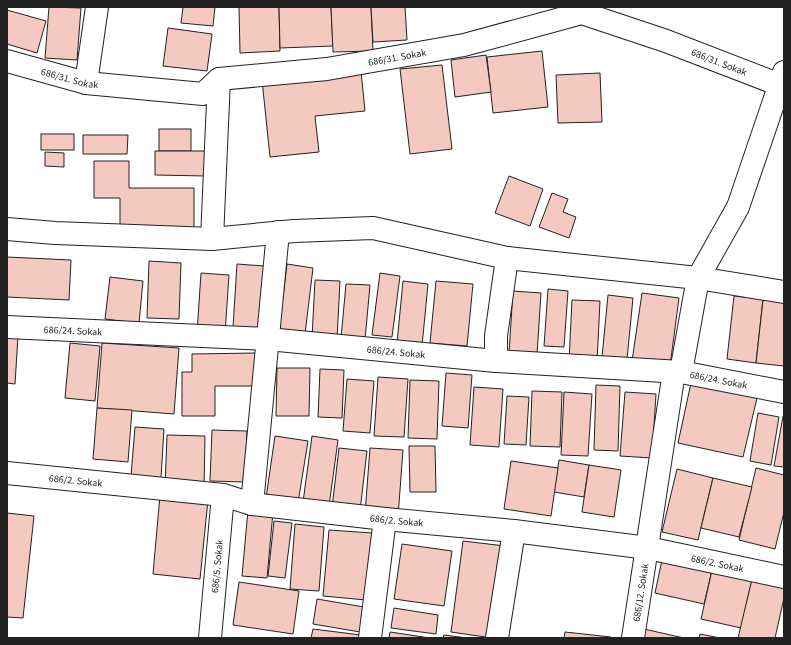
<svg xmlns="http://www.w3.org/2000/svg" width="791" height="645" viewBox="0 0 791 645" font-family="'Source Sans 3',sans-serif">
  <rect width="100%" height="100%" fill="#fff"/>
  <g fill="#f3c9c0" stroke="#222">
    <polygon points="49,7 81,8 77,60 45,58"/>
    <polygon points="183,7 215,7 213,26 181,23"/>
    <polygon points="239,7 279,7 280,51 240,53"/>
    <polygon points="279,7 331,7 333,46 280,48"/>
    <polygon points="331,7 371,7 373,51 333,52"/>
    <polygon points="371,7 405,7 407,40 373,42"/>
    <polygon points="7,10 46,21 37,53 7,44"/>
    <polygon points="168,28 212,34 207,71 163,66"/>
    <polygon points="542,51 548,107 493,113 487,57"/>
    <polygon points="486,55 491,92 455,97 451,60"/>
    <polygon points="442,65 452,149 410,154 400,69"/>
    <polygon points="361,71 365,111 315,116 319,152 270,157 262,80"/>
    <polygon points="600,73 602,122 558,123 556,75"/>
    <rect x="159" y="129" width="32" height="22"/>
    <rect x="41" y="134" width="33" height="16"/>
    <polygon points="83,135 128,135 127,154 83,154"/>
    <polygon points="155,151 206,151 206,176 155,175"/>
    <polygon points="45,152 64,153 64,167 45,166"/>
    <polygon points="94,161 129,161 129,188 194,188 194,228 120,228 120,198 94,198"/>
    <polygon points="509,176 543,189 530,226 495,213"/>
    <polygon points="552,193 568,199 563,212 576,217 569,238 539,227"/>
    <polygon points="7,257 71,260 69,300 7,297"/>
    <polygon points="149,261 181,263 179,319 147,318"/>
    <polygon points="237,264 264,266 260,329 233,327"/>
    <polygon points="287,264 313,268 305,334 279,331"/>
    <polygon points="201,273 229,275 225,334 197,333"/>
    <polygon points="380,273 400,276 392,337 372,335"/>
    <polygon points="110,277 143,281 139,323 105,319"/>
    <polygon points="315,280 340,281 337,339 312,338"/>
    <polygon points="403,281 428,284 422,346 397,343"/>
    <polygon points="436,281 473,284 467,346 430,343"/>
    <polygon points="346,284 370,285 365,340 341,338"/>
    <polygon points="548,289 568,291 564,347 544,346"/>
    <polygon points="513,291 541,293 537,355 509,353"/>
    <polygon points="642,293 679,298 670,366 632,361"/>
    <polygon points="608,295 633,298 627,359 602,357"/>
    <polygon points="734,296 763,299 756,363 727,359"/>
    <polygon points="572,300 600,301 597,362 569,361"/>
    <polygon points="763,300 784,302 784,366 756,363"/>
    <polygon points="7,335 18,336 15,384 7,383"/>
    <polygon points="70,343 100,346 95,401 65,398"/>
    <polygon points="102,343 179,348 174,414 97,408"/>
    <polygon points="256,353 256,386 215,386 215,416 182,416 182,372 192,372 192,354"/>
    <polygon points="277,368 310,368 309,416 276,416"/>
    <polygon points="320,369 344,370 342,418 318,417"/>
    <polygon points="446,373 472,375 468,428 442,426"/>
    <polygon points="378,377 408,379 404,437 374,436"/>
    <polygon points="347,379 374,381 370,433 343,431"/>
    <polygon points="410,380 439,381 437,439 408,438"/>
    <polygon points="691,383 757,398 743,457 678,443"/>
    <polygon points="596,385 620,386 618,451 594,450"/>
    <polygon points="474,387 503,389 499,447 470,445"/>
    <polygon points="532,391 562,392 560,447 530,446"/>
    <polygon points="564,392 592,394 588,456 561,455"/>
    <polygon points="625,392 656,394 652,458 620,456"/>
    <polygon points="507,396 529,397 526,445 504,444"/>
    <polygon points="97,408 132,410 128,462 93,459"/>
    <polygon points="758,413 779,417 771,465 750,461"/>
    <polygon points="783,416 784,416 784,467 774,466"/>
    <polygon points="135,427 164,429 161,478 131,476"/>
    <polygon points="212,430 247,431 245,482 210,481"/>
    <polygon points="167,435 205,436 204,488 165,487"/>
    <polygon points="275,436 308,441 298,503 266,498"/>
    <polygon points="312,436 338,440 329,506 303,502"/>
    <polygon points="409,446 435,446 436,492 410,492"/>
    <polygon points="339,448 367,451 360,511 332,508"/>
    <polygon points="370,448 403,450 398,517 365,514"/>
    <polygon points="559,460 589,465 584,497 554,492"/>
    <polygon points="511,461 558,468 551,516 504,509"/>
    <polygon points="589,465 621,470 614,517 582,512"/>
    <polygon points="756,468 784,475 784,512 775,549 739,540"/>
    <polygon points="677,469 713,478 698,540 662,532"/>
    <polygon points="713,478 752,487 739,537 701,528"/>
    <polygon points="160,495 208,500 200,579 153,574"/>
    <polygon points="248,510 273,512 267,578 242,576"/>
    <polygon points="7,513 34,516 23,618 7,617"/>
    <polygon points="274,521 292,523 285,578 268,576"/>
    <polygon points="295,524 324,527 319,591 290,589"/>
    <polygon points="329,530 372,533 366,600 323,596"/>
    <polygon points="463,541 505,546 492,638 451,632"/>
    <polygon points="402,544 452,551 444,606 394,599"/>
    <polygon points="663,555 713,566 704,604 655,593"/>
    <polygon points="713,566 753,575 741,628 701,619"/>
    <polygon points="753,575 784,582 784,598 775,638 738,638"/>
    <polygon points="239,582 299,591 293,634 233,625"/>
    <polygon points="317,599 370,608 366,633 313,624"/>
    <polygon points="394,608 438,615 436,634 391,628"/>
    <polygon points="313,629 361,635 360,638 311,638"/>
    <polygon points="644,629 684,638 642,638"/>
    <polygon points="390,632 430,638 389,638"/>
    <polygon points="565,632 611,637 611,638 564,638"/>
    <polygon points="700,634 720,638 699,638"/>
    <polygon points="444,635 467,638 443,638"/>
  </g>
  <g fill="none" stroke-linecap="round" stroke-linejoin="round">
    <g stroke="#222" stroke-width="24">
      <g id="minor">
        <path id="s1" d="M7 61 86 83 203 94 219 79 327 69 464 45 582 13 666 41 780 85"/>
        <polyline points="86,83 97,7"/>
        <polyline points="7,229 55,233 212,239 294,231 373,228 507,258 698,278 784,292"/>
        <polyline points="212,239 219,79"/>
        <path id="s2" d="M7 327 268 339 496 361 681 372 784 392"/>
        <polyline points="496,361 496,336 507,258"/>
        <polyline points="681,372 698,278 738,207 784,72"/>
        <path id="s3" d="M7 473 223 495 252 504 385 519 514 531 648 548 784 577"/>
        <polyline points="252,504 278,232"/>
        <path id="s4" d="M210 638 223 495"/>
        <polyline points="370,638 385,519"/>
        <polyline points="497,638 514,531"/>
        <path id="s5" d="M633 638 674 372"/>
      </g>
    </g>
    <use href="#minor" stroke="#fff" stroke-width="22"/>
  </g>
  <g text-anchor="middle" stroke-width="3" stroke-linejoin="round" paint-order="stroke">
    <g font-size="10" fill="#222" stroke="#fff">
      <text dy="4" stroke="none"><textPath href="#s1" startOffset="401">686/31. Sokak</textPath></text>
      <text dy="4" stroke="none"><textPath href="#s1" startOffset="737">686/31. Sokak</textPath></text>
      <text dy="4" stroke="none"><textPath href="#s1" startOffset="65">686/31. Sokak</textPath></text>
      <text dy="4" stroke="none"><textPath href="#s2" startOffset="66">686/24. Sokak</textPath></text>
      <text dy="4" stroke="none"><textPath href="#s2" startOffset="390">686/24. Sokak</textPath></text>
      <text dy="4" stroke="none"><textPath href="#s2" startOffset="714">686/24. Sokak</textPath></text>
      <text dy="4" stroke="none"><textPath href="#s3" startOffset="69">686/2. Sokak</textPath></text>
      <text dy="4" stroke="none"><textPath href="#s3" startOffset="393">686/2. Sokak</textPath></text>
      <text dy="4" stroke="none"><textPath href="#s3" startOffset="717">686/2. Sokak</textPath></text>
      <text dy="4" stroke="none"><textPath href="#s4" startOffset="72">686/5. Sokak</textPath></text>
      <text dy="4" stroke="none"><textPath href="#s5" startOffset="46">686/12. Sokak</textPath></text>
    </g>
  </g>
  <rect width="791" height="645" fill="none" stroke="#222222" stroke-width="16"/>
</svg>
